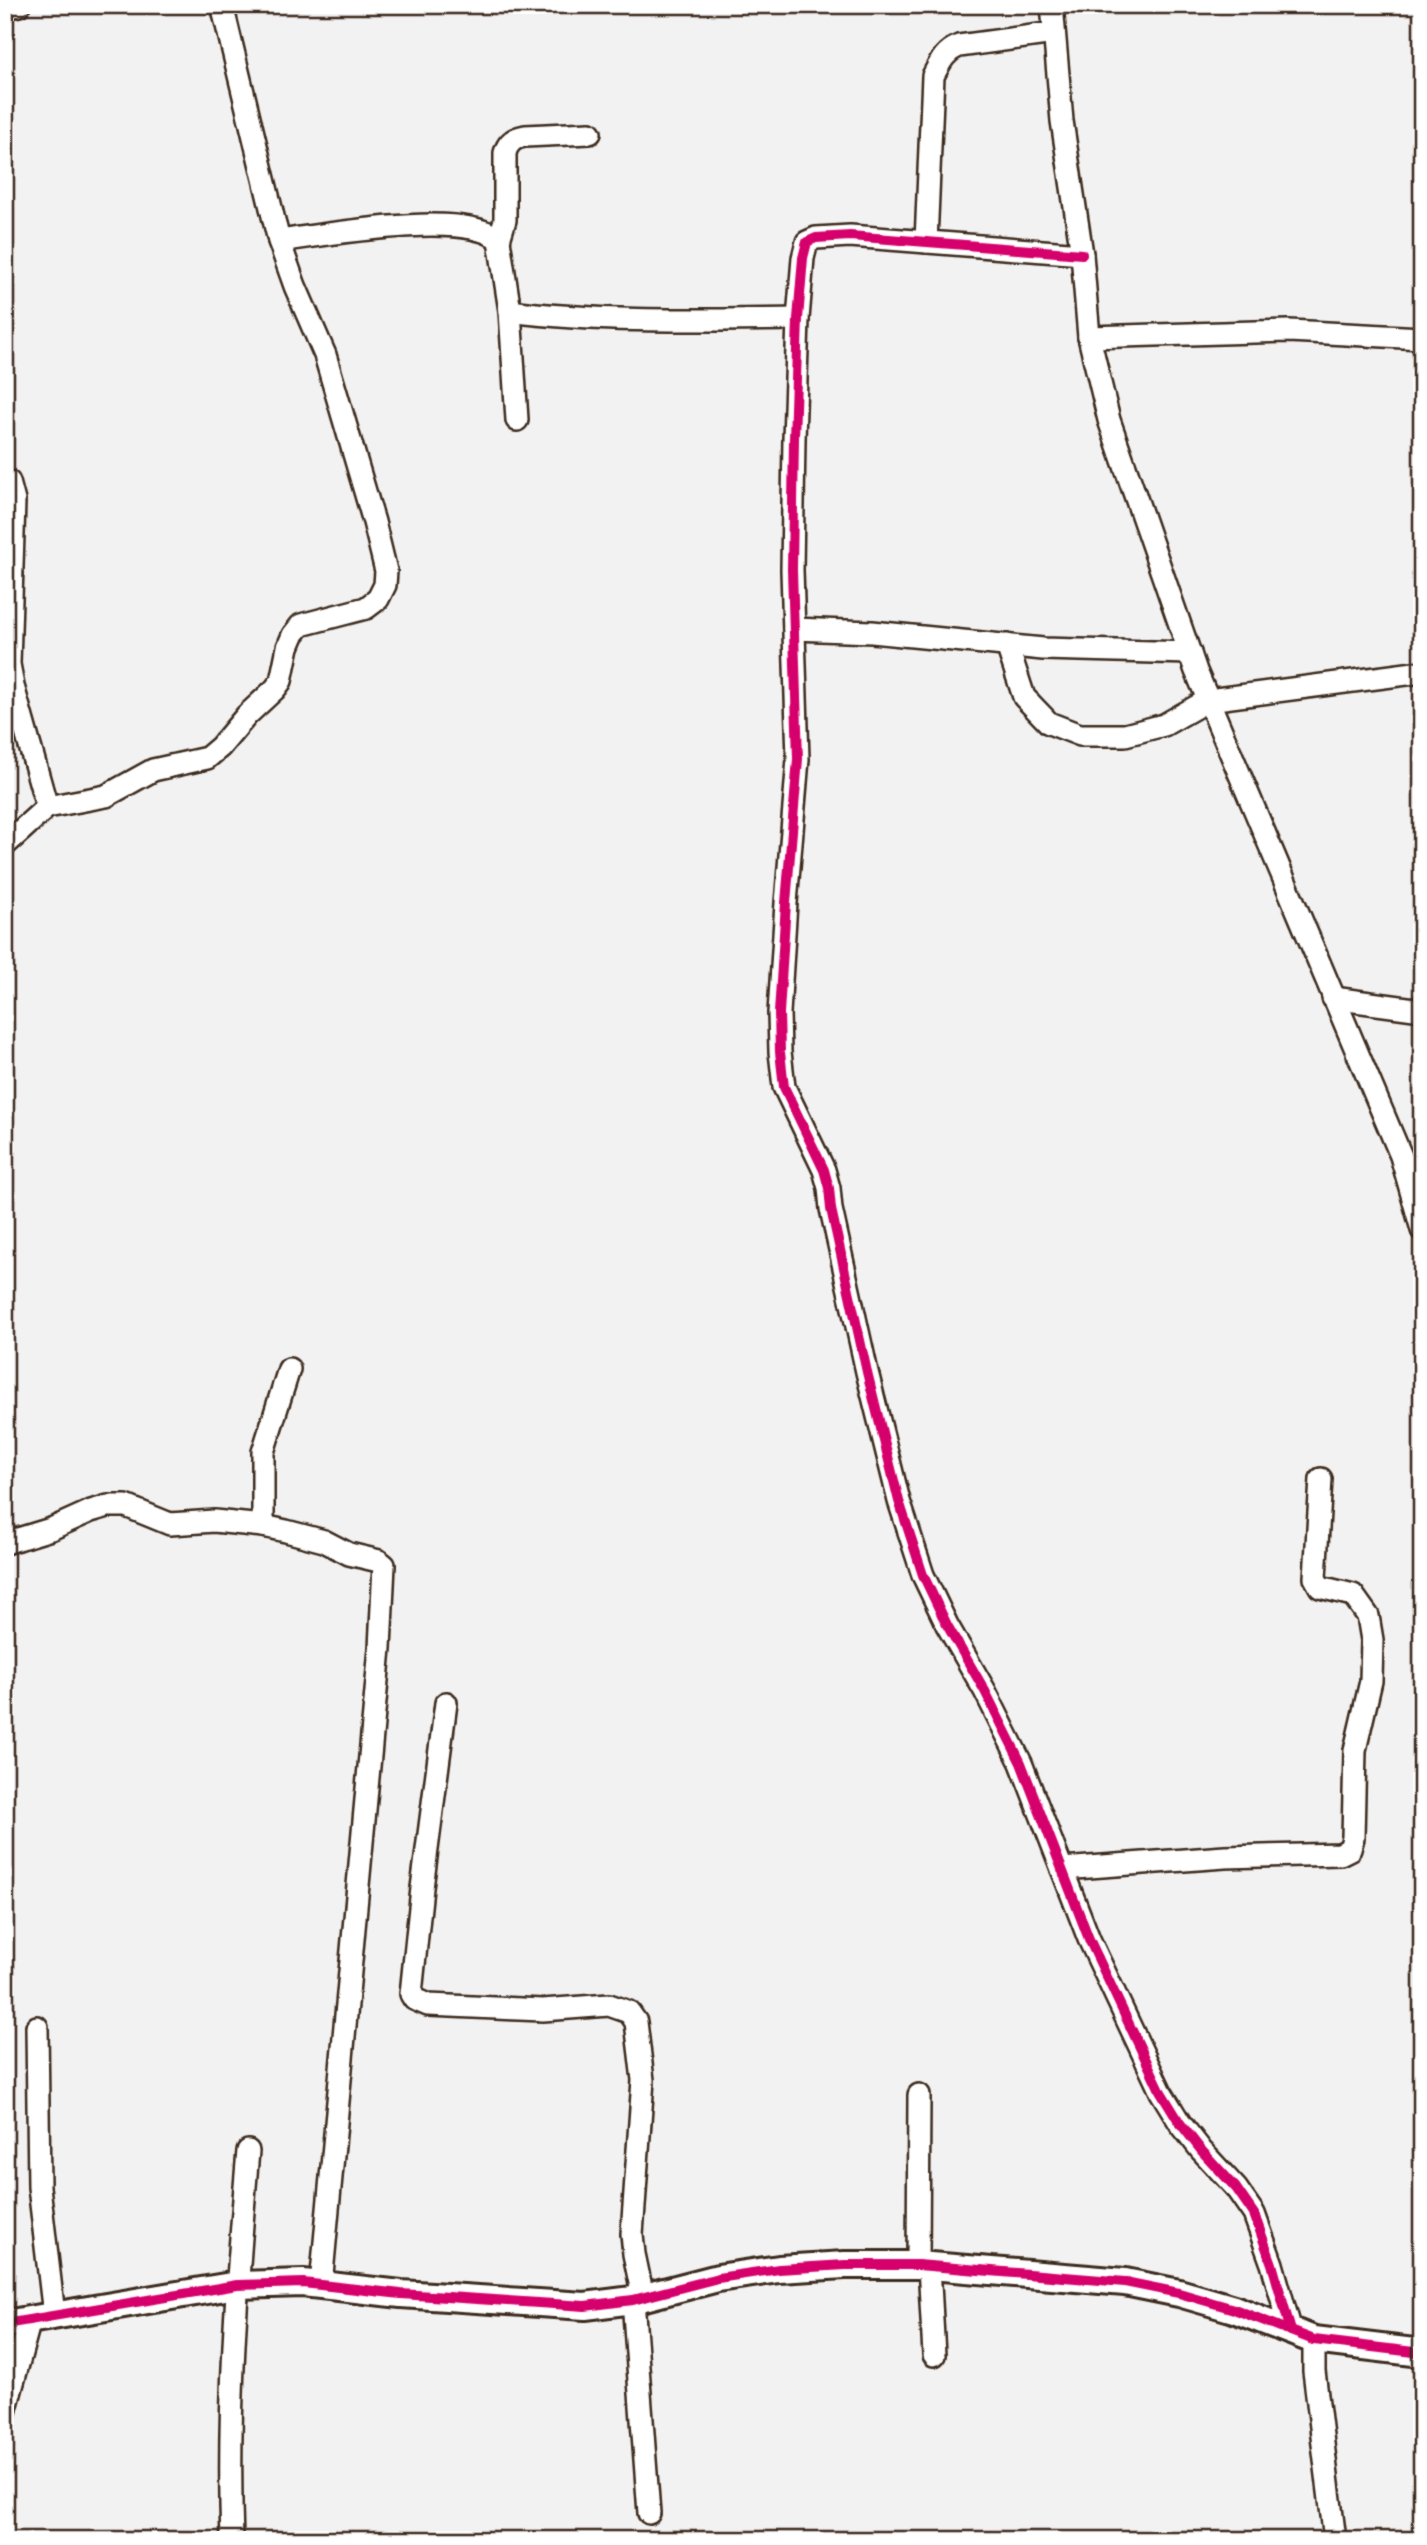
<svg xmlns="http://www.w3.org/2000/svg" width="1427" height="2545" viewBox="0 0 1427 2545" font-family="Pangolin,sans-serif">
  <rect width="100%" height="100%" fill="#f3f2f2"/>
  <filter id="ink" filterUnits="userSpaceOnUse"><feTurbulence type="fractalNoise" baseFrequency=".0143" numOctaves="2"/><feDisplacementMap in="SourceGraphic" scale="14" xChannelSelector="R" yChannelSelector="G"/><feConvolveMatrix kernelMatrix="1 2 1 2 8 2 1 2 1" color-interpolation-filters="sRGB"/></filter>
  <g filter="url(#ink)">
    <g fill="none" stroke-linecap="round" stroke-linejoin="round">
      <g stroke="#3b2a1e" stroke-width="26">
        <g id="minor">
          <polyline points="1052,5 1062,121 1082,254 1089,337 1109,420 1196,671 1401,1156 1422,1230"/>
          <polyline points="5,8 19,5"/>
          <path d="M499 240 505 220V153C508 142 514 138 525 136L590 133"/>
          <path d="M279 241C323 235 468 209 499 240L510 311C605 323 702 320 798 319"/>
          <path d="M926 242 933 76C940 63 944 52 959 46L1054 33"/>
          <polyline points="1082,254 850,236 816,238 807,242 803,258 798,319 794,439 792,570 798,759 786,903 779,1013 780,1052 784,1087 824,1170 829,1188 831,1209 867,1372 899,1501 923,1575 947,1625 985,1691 1021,1763 1089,1939 1161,2092 1180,2123 1201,2150 1236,2188 1254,2214 1272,2264 1291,2331"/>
          <polyline points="510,311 517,420"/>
          <polyline points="1089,337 1289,331 1422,338"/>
          <polyline points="5,481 9,482 14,501 9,664 13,686 47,807"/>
          <polyline points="794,629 872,632 1043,649 1190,653"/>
          <polyline points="1007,645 1024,697 1049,723 1080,735 1125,735 1164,725 1208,700 1422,672"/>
          <polyline points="5,845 47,807 106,796 153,770 207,758 220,747 247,715 275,689 281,681 288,647 293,635 301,625 366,608 378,599 385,585 386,571 374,522 325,355 295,286 279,241 222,5"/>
          <polyline points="1333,998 1422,1010"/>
          <polyline points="263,1526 263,1452 289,1369"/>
          <polyline points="5,1543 51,1529 91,1511 108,1506 126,1506 170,1524 214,1521 263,1526 286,1531 324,1541 349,1554 379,1561 384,1565 380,1648 321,2285"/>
          <polyline points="446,1703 422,1888 411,1994 414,1999 428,2005 543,2010 609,2005 629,2012 636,2022 643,2080 632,2234 634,2254 643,2297"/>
          <polyline points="1062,1869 1225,1857 1340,1854 1350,1849 1353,1838 1355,1750 1371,1681 1372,1640 1368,1616 1353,1595 1320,1587 1315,1578 1321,1479"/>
          <polyline points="37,2027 39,2187 54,2315"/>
          <polyline points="918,2265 919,2095"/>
          <polyline points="929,2266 934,2355"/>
          <polyline points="633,2300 649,2513"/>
          <polyline points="1314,2340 1314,2371 1335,2540"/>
          <polyline points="5,2412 30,2320"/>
          <path d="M232 2540C227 2410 237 2280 248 2151"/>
        </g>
      </g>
      <g stroke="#3b2a1e" stroke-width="32">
        <polyline id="tertiary" points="5,2324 237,2285 303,2283 401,2294 585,2306 633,2300 718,2278 779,2269 845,2265 918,2265 1125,2282 1179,2293 1234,2309 1314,2340 1422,2353"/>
      </g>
      <use href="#minor" stroke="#fff" stroke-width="21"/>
      <use href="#tertiary" stroke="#fff" stroke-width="26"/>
      <g stroke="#fff" stroke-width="15">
        <g id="cycleway">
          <polyline points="1082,254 850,236 816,238 807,242 803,258 798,319 794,439 792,570 798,759 786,903 779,1013 780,1052 784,1087 824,1170 829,1188 831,1209 867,1372 899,1501 923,1575 947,1625 985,1691 1021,1763 1089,1939 1161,2092 1180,2123 1201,2150 1236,2188 1254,2214 1272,2264 1291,2331"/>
          <polyline points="5,2324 237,2285 303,2283 401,2294 585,2306 633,2300 718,2278 779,2269 845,2265 918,2265 1125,2282 1179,2293 1234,2309 1314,2340 1422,2353"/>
        </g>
      </g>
      <use href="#cycleway" stroke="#d6006c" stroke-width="10"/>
    </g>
  </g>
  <rect width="1427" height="2545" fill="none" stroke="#fff" stroke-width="28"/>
  <rect x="14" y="14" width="1399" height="2517" fill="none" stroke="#3b2a1e" stroke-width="2.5" filter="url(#ink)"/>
</svg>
